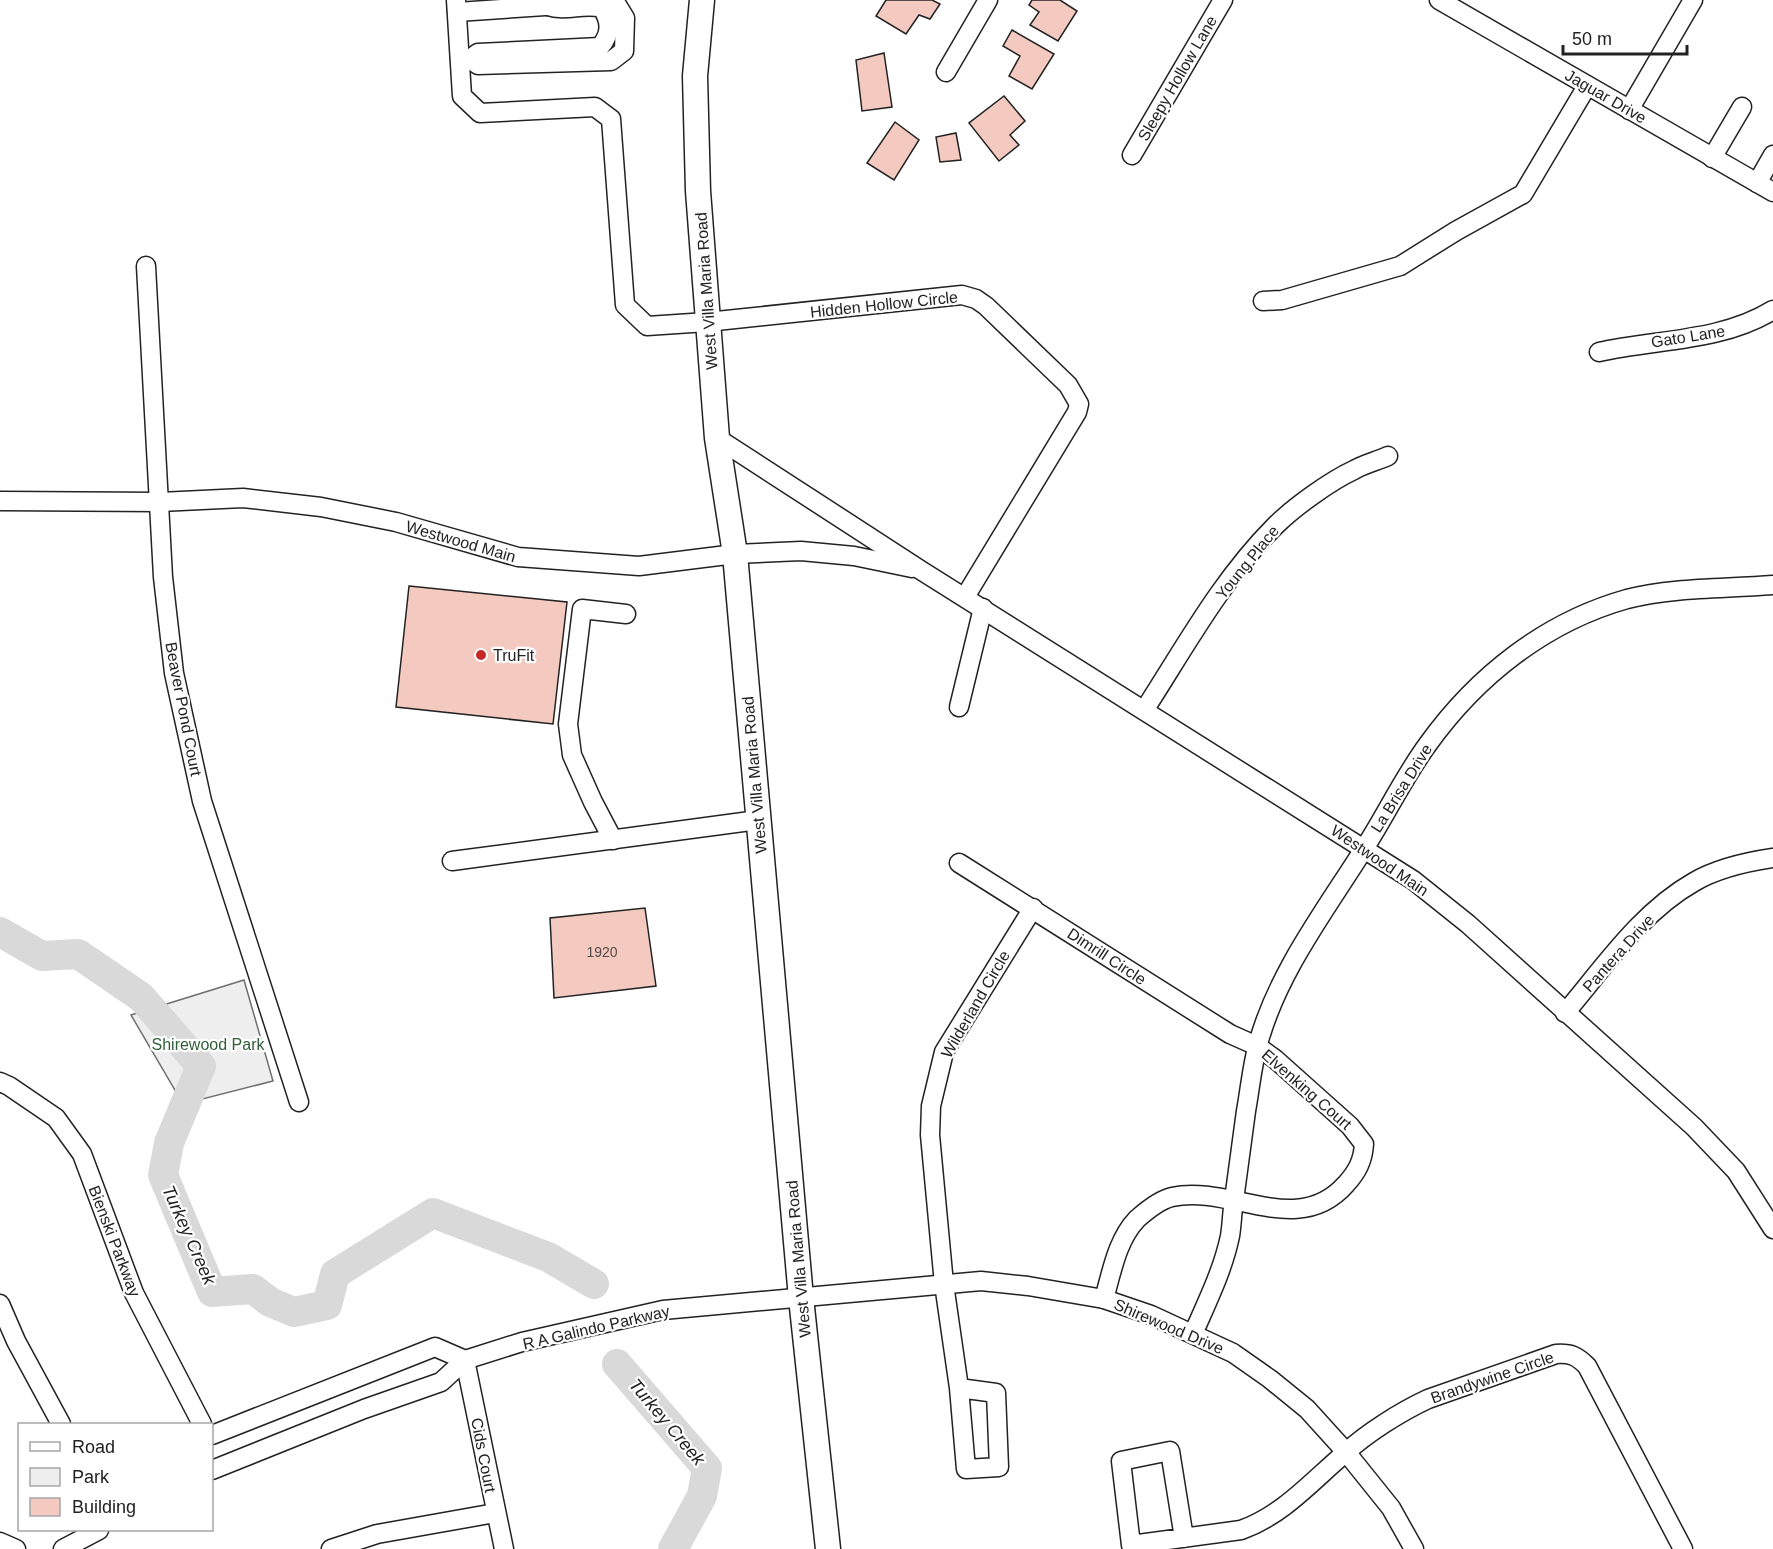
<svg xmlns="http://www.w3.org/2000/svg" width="1773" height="1549" viewBox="0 0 1773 1549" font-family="Arial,sans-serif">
  <rect width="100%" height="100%" fill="#fff"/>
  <polygon fill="#eee" stroke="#6f6f6f" stroke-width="1.5" points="244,980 273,1081 183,1104 131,1015"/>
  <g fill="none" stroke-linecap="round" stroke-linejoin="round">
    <g stroke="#d9d9d9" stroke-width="30">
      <polyline points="0,932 42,956 78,954 141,997 201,1066 169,1143 163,1175 212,1292 253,1289 270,1302 294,1312 327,1305 335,1274 433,1213 548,1257 594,1284"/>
      <polyline points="617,1364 707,1468 702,1496 673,1549"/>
    </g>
  </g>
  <g fill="#f3c9c0" stroke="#222" stroke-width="1.5">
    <polygon points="886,0 932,0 940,4 930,19 919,15 906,34 876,16"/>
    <polygon points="1032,0 1060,0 1077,11 1058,41 1030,25 1039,12 1029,5"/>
    <polygon points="1012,30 1054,54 1032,89 1009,76 1020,56 1003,46"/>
    <polygon points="884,53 892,107 862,111 856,60"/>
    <polygon points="1004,96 1025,121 1010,135 1019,145 999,161 969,123"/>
    <polygon points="895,122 919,140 894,180 867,163"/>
    <polygon points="956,133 961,160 940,162 936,137"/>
    <polygon points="409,586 567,602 553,724 396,707"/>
    <polygon points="645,908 656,986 554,998 550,918"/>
  </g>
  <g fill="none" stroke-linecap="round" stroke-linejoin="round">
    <g stroke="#222" stroke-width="21">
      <g id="minor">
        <polyline points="456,0 462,96 480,113 595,107 611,119 625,305 647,326 707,322 962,295 976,299 986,306 1068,385 1079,404 1077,412 965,597"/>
        <polyline points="1439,0 1773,192"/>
        <polyline points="457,12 560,5"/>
        <path d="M474 56 478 53 600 47C611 34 611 22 602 8 584 3 566 12 548 6"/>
        <polyline points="460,59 471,60 478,65 611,61 624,51 625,18 617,5 603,0"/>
        <polyline points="946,72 988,0"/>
        <polyline points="1629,110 1693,0"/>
        <polyline points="1132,155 1223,0"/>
        <polyline points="1712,158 1742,107"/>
        <polyline points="1757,183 1773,155"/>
        <polyline points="146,266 163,577 174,673 202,801 299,1102"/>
        <polyline points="1263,301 1282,300 1400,266 1456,231 1523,194 1587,86"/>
        <path d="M1599 352C1657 339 1721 342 1773 310"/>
        <polyline points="717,438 922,571 1413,880 1468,924 1694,1127 1736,1171 1773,1229"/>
        <polyline points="0,501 160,502 243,498 321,507 396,522 518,557 639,566 735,554 801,551 854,556 912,568"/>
        <polyline points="959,707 983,608"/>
        <path d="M1145 709C1185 647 1222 579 1275 526 1293 508 1330 481 1354 470 1364 464 1377 461 1388 456"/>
        <polyline points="613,840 593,802 572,755 568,724 582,609 626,614"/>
        <polyline points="452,861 758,820"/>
        <path d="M959 863 1230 1034 1257 1046 1275 1059 1350 1126 1364 1144C1363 1161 1357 1172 1346 1184 1298 1239 1230 1184 1172 1197 1159 1200 1146 1211 1137 1219 1117 1240 1112 1271 1104 1299"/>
        <path d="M1565 1013C1604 967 1641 912 1694 882 1718 868 1746 862 1773 858"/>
        <polyline points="0,1082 9,1086 56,1118 82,1154 134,1293 202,1424"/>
        <polyline points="0,1304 16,1341 61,1424"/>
        <path d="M1193 1334C1207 1302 1223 1270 1230 1236 1232 1224 1232 1212 1234 1200 1238 1170 1242 1141 1246 1111 1250 1089 1252 1066 1258 1044 1277 974 1324 912 1362 852 1385 817 1403 778 1428 744 1477 676 1545 622 1627 599 1674 587 1725 589 1773 585"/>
        <polyline points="465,1360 504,1549"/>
        <polyline points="959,1388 996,1393 999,1467 966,1469 959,1388 944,1284 930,1135 931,1106 944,1052 1033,908"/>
        <polyline points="212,1435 435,1347 465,1360"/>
        <polyline points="212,1470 364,1409 441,1382 465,1360 522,1342 663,1310 981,1281 1028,1286 1104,1299 1151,1315 1233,1353 1270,1379 1307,1409 1346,1452 1391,1508 1414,1549"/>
        <path d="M1184 1538 1170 1451 1121 1461 1131 1545 1241 1530C1283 1515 1311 1482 1344 1454 1367 1433 1400 1412 1428 1399L1556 1354C1571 1353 1577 1356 1587 1366L1683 1549"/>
        <polyline points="0,1542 16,1549"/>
        <polyline points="63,1549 99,1530"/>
        <polyline points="331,1549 377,1534 495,1513"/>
      </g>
    </g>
    <g stroke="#222" stroke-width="27">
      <polyline id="major" points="702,0 695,76 698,191 717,438 735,554 801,1298 828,1549"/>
    </g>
    <use href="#minor" stroke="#fff" stroke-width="18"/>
    <use href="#major" stroke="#fff" stroke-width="24"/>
  </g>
  <circle fill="#c62828" stroke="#fff" stroke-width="2" cx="481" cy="655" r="6"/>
  <g text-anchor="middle" stroke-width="4.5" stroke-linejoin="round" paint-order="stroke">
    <g font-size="14" fill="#564c4a">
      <text x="602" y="957">1920</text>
    </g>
    <g font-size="16" fill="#222" stroke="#fff">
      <text transform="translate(1177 78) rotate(-60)" y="6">Sleepy Hollow Lane</text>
      <text transform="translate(1606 96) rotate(30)" y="6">Jaguar Drive</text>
      <text transform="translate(706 291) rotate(-94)" y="6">West Villa Maria Road</text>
      <text transform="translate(884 304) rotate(-6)" y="6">Hidden Hollow Circle</text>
      <text transform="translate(1688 336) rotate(-9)" y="6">Gato Lane</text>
      <text transform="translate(461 541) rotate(16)" y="6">Westwood Main</text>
      <text transform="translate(1247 562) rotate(-51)" y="6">Young Place</text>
      <text transform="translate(184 709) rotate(79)" y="6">Beaver Pond Court</text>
      <text transform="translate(754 775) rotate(-95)" y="6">West Villa Maria Road</text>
      <text transform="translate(1401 788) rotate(-58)" y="6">La Brisa Drive</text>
      <text transform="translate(1380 860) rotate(34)" y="6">Westwood Main</text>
      <text transform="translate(1618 953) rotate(-48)" y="6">Pantera Drive</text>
      <text transform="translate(1107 956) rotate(33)" y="6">Dimrill Circle</text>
      <text transform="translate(975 1004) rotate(-60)" y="6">Wilderland Circle</text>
      <text transform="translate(1307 1089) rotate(41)" y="6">Elvenking Court</text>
      <text transform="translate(115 1241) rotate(69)" y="6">Bienski Parkway</text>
      <text transform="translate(798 1259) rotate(-95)" y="6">West Villa Maria Road</text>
      <text transform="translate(1169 1326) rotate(23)" y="6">Shirewood Drive</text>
      <text transform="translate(596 1327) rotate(-13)" y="6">R A Galindo Parkway</text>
      <text transform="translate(1492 1377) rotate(-19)" y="6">Brandywine Circle</text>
      <text transform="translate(484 1455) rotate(79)" y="6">Cids Court</text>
    </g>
    <g font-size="16" fill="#222" stroke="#fff" text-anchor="start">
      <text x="493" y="661">TruFit</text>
    </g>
    <g font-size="16" fill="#2f5e38" stroke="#fff">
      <text x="208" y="1050">Shirewood Park</text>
    </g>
    <g font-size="18" font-style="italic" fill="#222" stroke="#fff">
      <text transform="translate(189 1235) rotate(66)" y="6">Turkey Creek</text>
      <text transform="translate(667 1422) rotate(50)" y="6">Turkey Creek</text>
    </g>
  </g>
  <rect x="18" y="1423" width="195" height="108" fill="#ffffff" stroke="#a7a7a7" stroke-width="1.5"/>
  <rect x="30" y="1442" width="30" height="9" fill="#ffffff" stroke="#a7a7a7" stroke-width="1.5"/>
  <text x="72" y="1453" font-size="18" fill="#222222">Road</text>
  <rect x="30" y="1468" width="30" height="18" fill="#eeeeee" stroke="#a7a7a7" stroke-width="1.5"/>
  <text x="72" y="1483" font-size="18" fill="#222222">Park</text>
  <rect x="30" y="1498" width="30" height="18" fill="#f3c9c0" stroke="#a7a7a7" stroke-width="1.5"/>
  <text x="72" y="1513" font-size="18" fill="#222222">Building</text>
  <path d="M1563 45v9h124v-9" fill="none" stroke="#222222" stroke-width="3"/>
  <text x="1572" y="45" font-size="18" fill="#222222" stroke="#ffffff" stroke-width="4.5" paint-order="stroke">50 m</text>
</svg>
